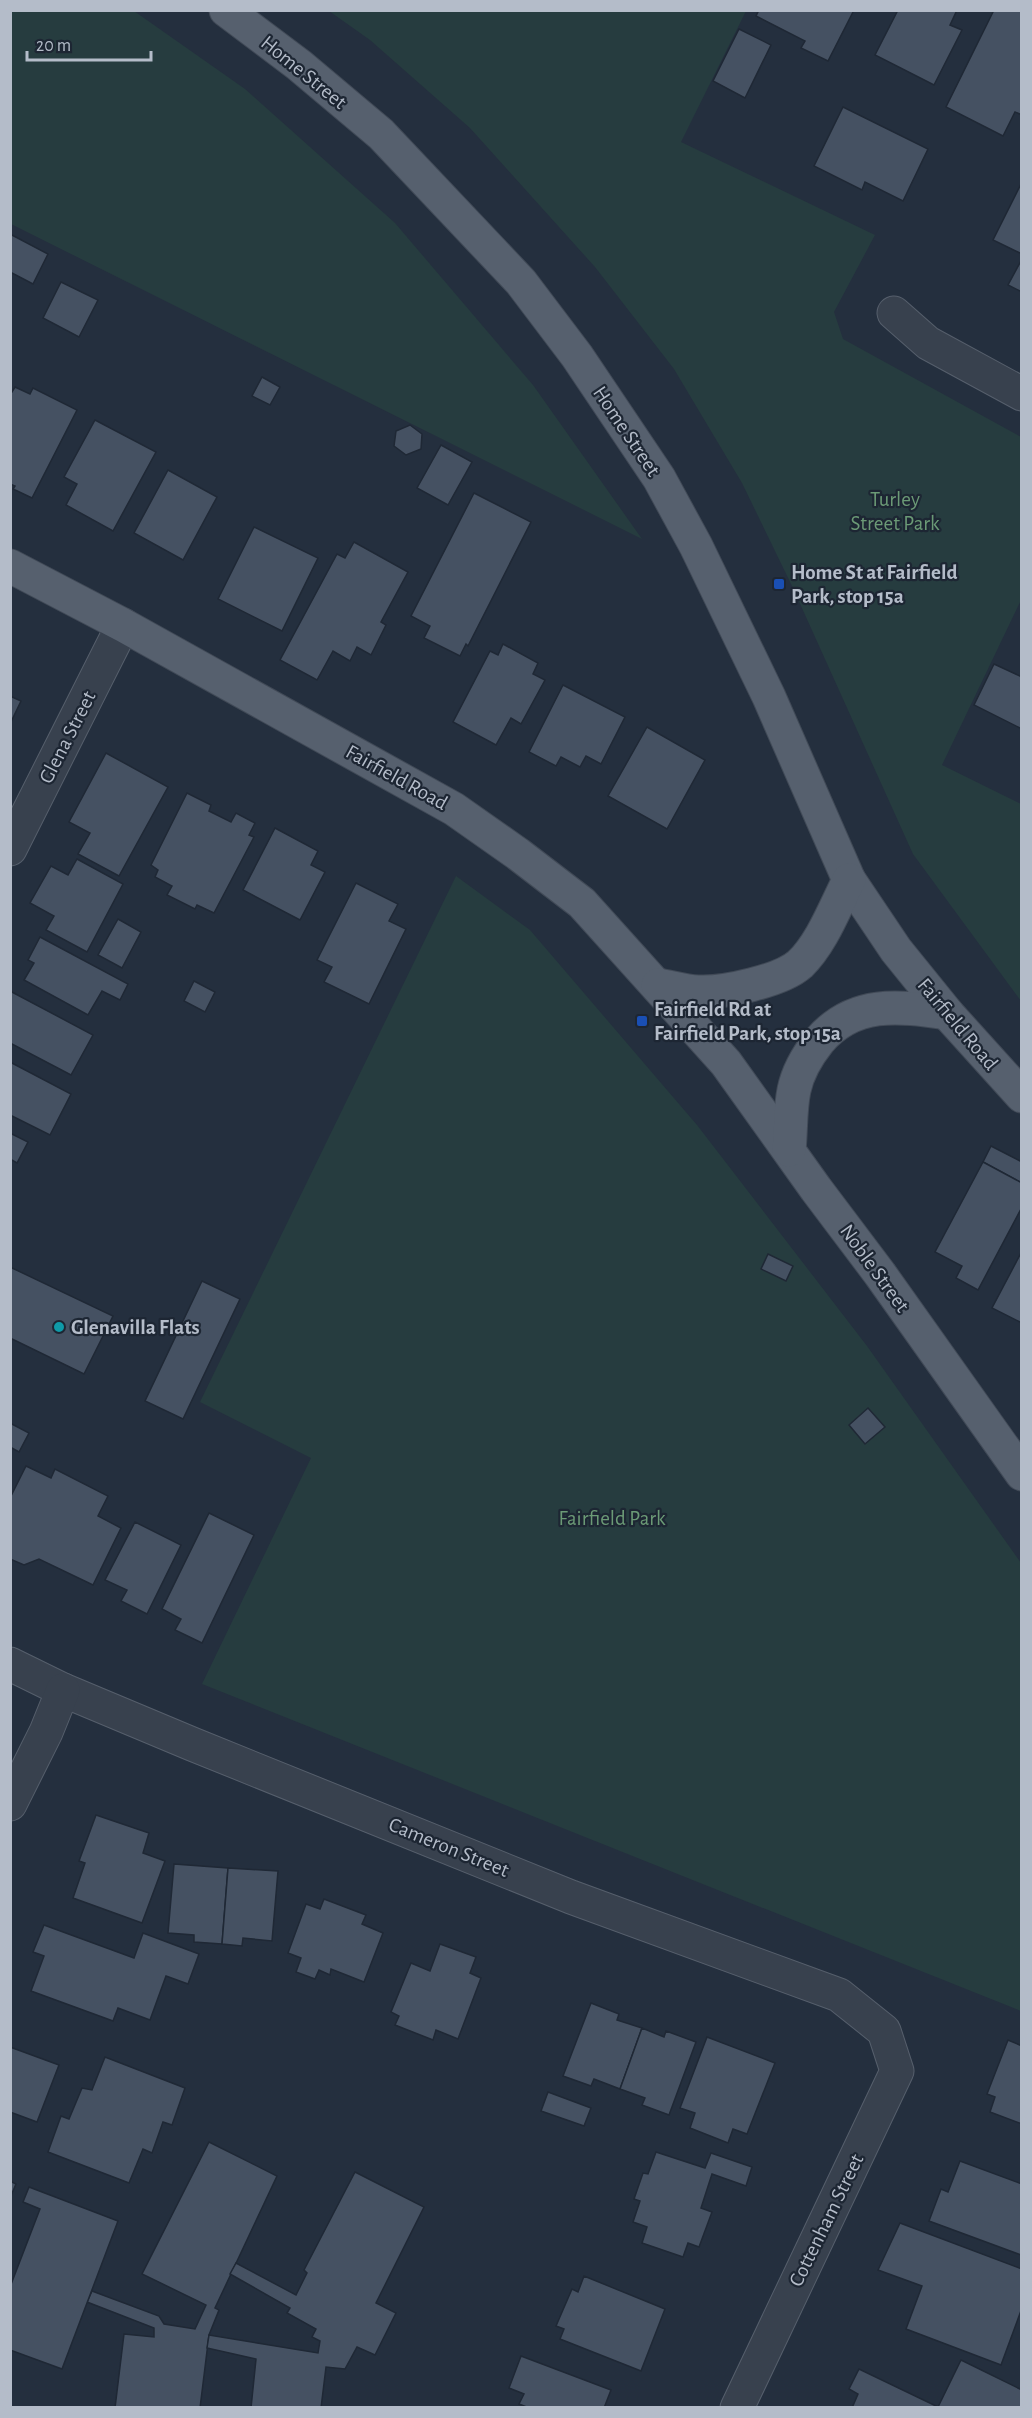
<svg xmlns="http://www.w3.org/2000/svg" width="1032" height="2418" viewBox="0 0 1032 2418" font-family="'Alegreya Sans',sans-serif">
  <rect width="100%" height="100%" fill="#242f3e"/>
  <g fill="#263c3f">
    <polygon points="10,11 134,11 245,89 395,223 533,385 642,539 11,224"/>
    <polygon points="329,11 746,11 681,142 875,235 834,312 843,339 1021,437 1021,600 942,765 1021,804 1021,1001 913,854 792,586 742,483 674,369 595,267 470,128 370,40"/>
    <polygon points="456,876 530,930 697,1125 867,1346 1021,1563 1021,2011 202,1684 311,1458 200,1402"/>
  </g>
  <g fill="#455162" stroke="#1f2835" stroke-width="1.5">
    <polygon points="759,10 854,10 828,61 801,48 805,41 756,16"/>
    <polygon points="898,10 957,10 950,25 962,30 934,85 875,55"/>
    <polygon points="994,10 1022,10 1022,115 1015,112 1003,136 946,107"/>
    <polygon points="739,29 771,45 745,98 713,81"/>
    <polygon points="843,107 928,149 903,201 865,182 862,190 814,166"/>
    <polygon points="1022,182 1022,254 993,240"/>
    <polygon points="10,234 48,254 33,284 10,272"/>
    <polygon points="1022,259 1022,292 1008,285"/>
    <polygon points="61,282 98,300 79,337 43,318"/>
    <polygon points="262,377 280,387 270,405 252,396"/>
    <polygon points="15,387 30,394 33,388 77,410 32,498 13,489 15,486 10,484 10,395"/>
    <polygon points="95,420 156,452 113,531 66,505 77,484 64,477"/>
    <polygon points="410,425 422,434 421,449 406,455 394,446 396,431"/>
    <polygon points="441,445 472,462 448,505 417,488"/>
    <polygon points="168,470 217,497 183,560 134,533"/>
    <polygon points="474,493 531,522 468,646 466,644 460,656 424,638 430,626 411,616"/>
    <polygon points="254,527 318,558 282,631 218,599"/>
    <polygon points="354,542 408,572 381,622 386,625 371,655 357,647 350,661 333,651 317,680 280,660 337,554 345,558"/>
    <polygon points="503,644 538,663 533,674 545,680 521,724 511,718 496,745 453,722 490,651 498,655"/>
    <polygon points="994,664 1022,677 1022,729 974,705"/>
    <polygon points="563,685 625,717 601,764 586,756 580,767 561,757 556,766 529,752"/>
    <polygon points="10,696 21,701 10,724"/>
    <polygon points="647,727 705,760 667,829 608,796"/>
    <polygon points="106,753 168,787 119,876 78,854 90,833 69,822"/>
    <polygon points="187,793 211,805 209,811 231,822 236,813 255,823 249,835 254,837 214,913 197,905 195,909 167,895 172,886 155,877 158,870 151,865"/>
    <polygon points="275,828 318,851 311,865 325,872 300,920 243,890"/>
    <polygon points="77,859 123,884 87,952 46,930 54,916 30,903 51,866 68,875"/>
    <polygon points="356,883 398,904 389,921 406,929 369,1004 324,982 332,967 317,960"/>
    <polygon points="118,919 141,932 122,968 98,955"/>
    <polygon points="40,937 128,984 120,1000 102,991 88,1015 24,980 34,963 28,960"/>
    <polygon points="194,981 215,992 205,1012 184,1001"/>
    <polygon points="10,991 93,1035 71,1075 10,1043"/>
    <polygon points="10,1062 71,1094 50,1135 10,1115"/>
    <polygon points="10,1133 28,1142 17,1163 10,1159"/>
    <polygon points="991,1146 1022,1162 1022,1183 983,1162"/>
    <polygon points="983,1162 1022,1183 1022,1207 978,1290 956,1278 962,1266 935,1252"/>
    <polygon points="1022,1251 1022,1323 992,1308"/>
    <polygon points="768,1254 793,1266 786,1281 761,1269"/>
    <polygon points="10,1267 113,1316 84,1374 10,1338"/>
    <polygon points="202,1281 240,1299 183,1419 145,1401"/>
    <polygon points="868,1408 885,1427 865,1444 849,1425"/>
    <polygon points="10,1423 29,1433 19,1452 10,1447"/>
    <polygon points="26,1466 51,1478 55,1469 108,1496 98,1516 121,1528 93,1585 39,1559 24,1565 10,1559 10,1498"/>
    <polygon points="209,1513 254,1535 202,1643 175,1630 181,1619 162,1609"/>
    <polygon points="135,1522 181,1545 147,1614 121,1601 127,1590 105,1580"/>
    <polygon points="96,1815 149,1833 143,1853 165,1861 142,1923 73,1898 85,1863 79,1861"/>
    <polygon points="174,1864 228,1868 222,1944 194,1942 194,1935 168,1933"/>
    <polygon points="228,1868 278,1871 272,1941 243,1938 242,1946 222,1944"/>
    <polygon points="324,1899 366,1915 362,1924 383,1933 364,1982 331,1969 330,1975 319,1970 315,1979 296,1972 301,1958 288,1953 306,1904 320,1909"/>
    <polygon points="44,1925 134,1958 143,1933 199,1954 188,1984 166,1976 150,2020 118,2008 113,2021 31,1991 44,1956 33,1952"/>
    <polygon points="440,1944 476,1957 470,1973 481,1978 458,2039 436,2030 433,2040 395,2025 399,2016 391,2012 411,1963 430,1971"/>
    <polygon points="591,2003 619,2014 617,2020 642,2028 620,2089 594,2079 591,2086 563,2076"/>
    <polygon points="642,2028 664,2037 666,2031 696,2042 669,2115 642,2105 645,2098 620,2089"/>
    <polygon points="707,2037 775,2063 747,2134 733,2129 728,2143 690,2128 695,2113 680,2108"/>
    <polygon points="1008,2040 1022,2046 1022,2124 990,2112 995,2097 987,2094"/>
    <polygon points="10,2047 59,2065 37,2122 10,2112"/>
    <polygon points="105,2057 185,2088 172,2125 163,2122 152,2153 143,2149 129,2183 48,2152 61,2116 69,2119 82,2088 92,2090"/>
    <polygon points="548,2092 591,2108 584,2126 541,2111"/>
    <polygon points="209,2142 277,2176 215,2308 219,2310 209,2335 200,2408 115,2408 124,2334 154,2337 154,2328 87,2302 92,2291 159,2316 164,2324 195,2329 206,2305 142,2274"/>
    <polygon points="656,2152 705,2168 711,2153 752,2167 746,2186 712,2174 701,2208 712,2212 699,2247 688,2243 683,2257 642,2243 647,2227 633,2222 640,2201 634,2199 643,2173 648,2174"/>
    <polygon points="960,2161 1022,2184 1021,2255 929,2221 941,2189 948,2192"/>
    <polygon points="355,2172 424,2207 376,2303 396,2313 375,2355 357,2347 345,2369 326,2367 321,2408 251,2408 256,2359 207,2348 209,2335 318,2353 320,2341 312,2337 316,2329 287,2313 290,2308 230,2274 236,2263 296,2295 307,2273 304,2270"/>
    <polygon points="10,2181 16,2184 10,2198"/>
    <polygon points="29,2187 118,2221 62,2369 10,2350 10,2287 40,2209 23,2202"/>
    <polygon points="900,2223 1022,2269 1022,2308 1001,2365 906,2329 922,2286 878,2270"/>
    <polygon points="584,2276 665,2309 641,2371 560,2339 564,2329 556,2326 572,2289 578,2292"/>
    <polygon points="521,2356 611,2390 604,2408 529,2408 519,2404 524,2394 509,2388"/>
    <polygon points="961,2360 1022,2390 1022,2408 852,2408 858,2394 849,2389 859,2369 938,2407"/>
  </g>
  <g fill="none" stroke-linecap="round" stroke-linejoin="round">
    <g stroke="#565f6c" stroke-width="35">
      <g id="minor">
        <polyline points="894,313 928,343 1022,394"/>
        <polyline points="10,849 123,625"/>
        <polyline points="10,1664 63,1690 192,1744 571,1897 839,1995 884,2031 897,2071 737,2408"/>
        <polyline points="10,1804 46,1732 63,1690"/>
      </g>
    </g>
    <g stroke="#414a57" stroke-width="35">
      <g id="major">
        <polyline points="226,10 299,65 381,134 521,282 577,356 659,478 696,546 769,697 849,880 896,950 947,1013 1022,1096"/>
        <polyline points="10,566 123,625 454,809 518,854 582,903 726,1063 816,1189 880,1274 1022,1474"/>
        <path d="M658 985C671 987 685 992 699 992 724 993 781 981 800 964 822 943 835 907 849 880"/>
        <path d="M789 1150C791 1131 790 1109 794 1090 798 1071 807 1056 819 1041 854 1000 898 1006 947 1013"/>
      </g>
    </g>
    <use href="#minor" stroke="#38414e" stroke-width="33"/>
    <use href="#major" stroke="#56606e" stroke-width="33"/>
  </g>
  <g fill="#1a4fb4" stroke="#1d2633" stroke-width="2">
    <rect x="773" y="578" width="12" height="12" rx="3"/>
    <rect x="636" y="1015" width="12" height="12" rx="3"/>
  </g>
  <circle fill="#0f9aa8" stroke="#1d2633" stroke-width="2" cx="59" cy="1327" r="6"/>
  <g text-anchor="middle" stroke-width="4.5" stroke-linejoin="round" paint-order="stroke">
    <g font-size="21" fill="#b4bcc9" stroke="#1d2633">
      <text transform="translate(304 72) rotate(39)" y="7">Home Street</text>
      <text transform="translate(627 431) rotate(56)" y="7">Home Street</text>
      <text transform="translate(67 737) rotate(-63)" y="7">Glena Street</text>
      <text transform="translate(397 777) rotate(29)" y="7">Fairfield Road</text>
      <text transform="translate(958 1024) rotate(50)" y="7">Fairfield Road</text>
      <text transform="translate(875 1268) rotate(54)" y="7">Noble Street</text>
      <text transform="translate(449 1847) rotate(22)" y="7">Cameron Street</text>
      <text transform="translate(826 2220) rotate(-64)" y="7">Cottenham Street</text>
    </g>
    <g font-size="21" fill="#6b9a76" stroke="#1d2633">
      <text x="895" y="506">Turley<tspan x="895" dy="24">Street Park</tspan></text>
      <text x="612" y="1525">Fairfield Park</text>
    </g>
    <g font-size="21" font-weight="bold" fill="#b4bcc9" stroke="#1d2633" text-anchor="start">
      <text x="791" y="579">Home St at Fairfield<tspan x="791" dy="24">Park, stop 15a</tspan></text>
      <text x="654" y="1016">Fairfield Rd at<tspan x="654" dy="24">Fairfield Park, stop 15a</tspan></text>
      <text x="71" y="1334">Glenavilla Flats</text>
    </g>
  </g>
  <rect width="1032" height="2418" fill="none" stroke="#b4bcc9" stroke-width="24"/>
  <path d="M27 51v9h124v-9" fill="none" stroke="#b4bcc9" stroke-width="3"/>
  <text x="36" y="51" font-size="18" fill="#b4bcc9" stroke="#1d2633" stroke-width="4.5" paint-order="stroke">20 m</text>
</svg>
